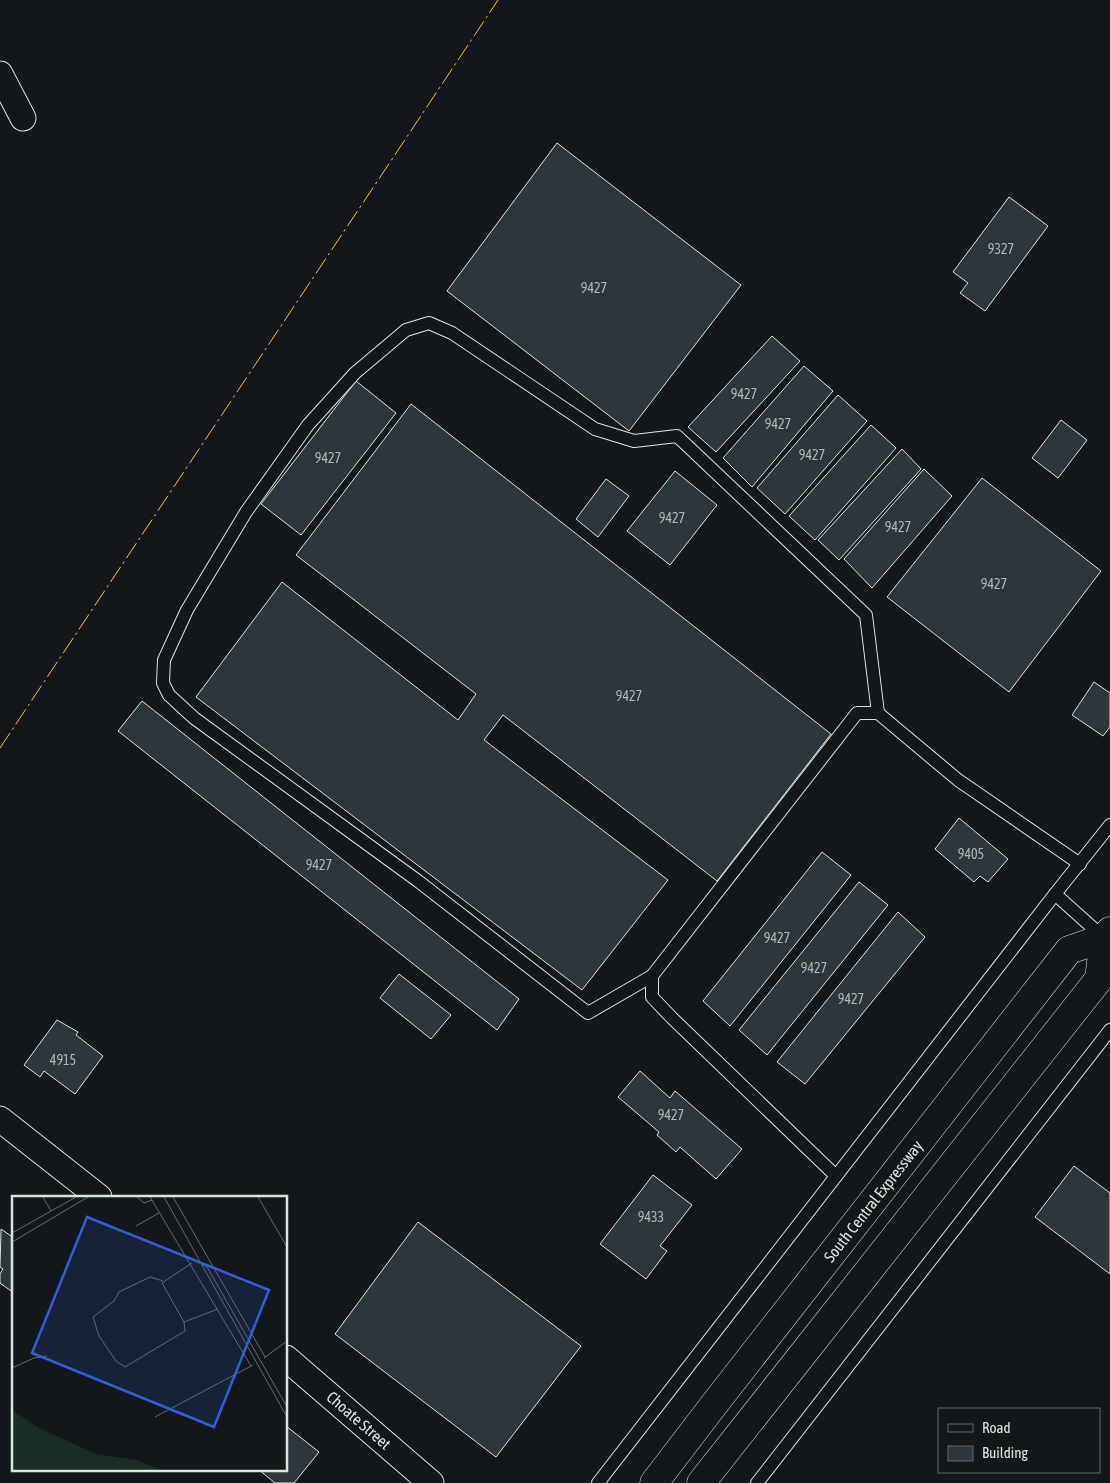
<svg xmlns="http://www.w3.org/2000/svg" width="1110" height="1483" viewBox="0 0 1110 1483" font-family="'Asap Condensed',sans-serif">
  <rect width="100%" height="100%" fill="#14181c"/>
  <g fill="#2c363c" stroke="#d8e6dc">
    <polygon points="557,143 741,285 629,431 447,291"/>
    <polygon points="1009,197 1048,226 985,311 960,293 968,283 953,272"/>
    <polygon points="772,336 800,361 716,452 688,427"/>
    <polygon points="804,366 833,391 752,487 723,458"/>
    <polygon points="356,381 396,413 301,535 261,504"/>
    <polygon points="838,395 867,421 785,514 757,488"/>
    <polygon points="411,404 831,734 717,881 503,715 484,740 668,880 582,990 196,697 282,582 458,720 476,694 296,555"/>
    <polygon points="1061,420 1087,440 1058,478 1032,458"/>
    <polygon points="871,425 896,448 815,540 789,516"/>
    <polygon points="902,449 921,469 839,560 818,540"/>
    <polygon points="924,469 952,496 872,588 844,559"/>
    <polygon points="675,471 717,505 670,565 627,531"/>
    <polygon points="982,478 1101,571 1009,692 887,597"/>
    <polygon points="606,479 629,496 598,537 576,519"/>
    <polygon points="1094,682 1110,693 1110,727 1103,736 1072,715"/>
    <polygon points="142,701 519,999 497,1030 118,731"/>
    <polygon points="959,818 1008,859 988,882 980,876 974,882 935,849"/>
    <polygon points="822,852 851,875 730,1026 703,1001"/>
    <polygon points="859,882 888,905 767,1055 739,1030"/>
    <polygon points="898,912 925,937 805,1084 777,1062"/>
    <polygon points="399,974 451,1015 431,1039 380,998"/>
    <polygon points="57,1020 78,1032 76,1035 103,1056 75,1094 44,1071 40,1077 24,1065"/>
    <polygon points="640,1071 670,1098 675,1091 742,1149 716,1179 680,1147 676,1152 657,1135 659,1132 618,1097"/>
    <polygon points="1074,1166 1110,1193 1110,1274 1035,1217"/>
    <polygon points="653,1175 692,1205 660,1246 667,1251 646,1279 600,1244"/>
    <polygon points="418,1222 581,1346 496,1457 335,1334"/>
    <polygon points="1,1229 14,1238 14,1293 0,1283 0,1274 3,1269 0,1267"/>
    <polygon points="286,1426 319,1452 294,1483 275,1483 258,1469 286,1469"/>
  </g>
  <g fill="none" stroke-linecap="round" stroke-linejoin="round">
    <g stroke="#d8e6dc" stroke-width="14">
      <g id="service">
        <polyline points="1055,894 1104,938"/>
        <polyline points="652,976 588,1013 418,881 194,718 169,695 163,683 164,660 187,610 246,512 308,425 355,373 406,330 429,323 452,333 595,429 634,441 677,436 866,615 878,713"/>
        <polyline points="836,1176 672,1018 652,997 652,976 857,713 878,713 958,780 1080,864"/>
        <polyline points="598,1483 1055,894 1110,825"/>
        <polyline points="757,1483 1110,1030"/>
      </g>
    </g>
    <g stroke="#d8e6dc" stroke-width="27">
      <g id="minor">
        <polyline points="0,74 23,118"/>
        <polyline points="0,1119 99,1197"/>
        <polyline points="286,1358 431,1483"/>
      </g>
    </g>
    <g stroke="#d8e6dc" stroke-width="29">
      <g id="primary">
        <polyline points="654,1483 716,1402 1069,950 1104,938 1110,931"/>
        <polyline points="701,1483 1099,979 1104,938"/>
      </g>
    </g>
    <use href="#service" stroke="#14181c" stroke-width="12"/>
    <use href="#minor" stroke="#14181c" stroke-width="25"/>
    <use href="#primary" stroke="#14181c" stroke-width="28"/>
    <polyline stroke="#ffb74d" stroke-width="1" stroke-dasharray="18 4 2.5 4" stroke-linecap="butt" points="0,748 498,0"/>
  </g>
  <g text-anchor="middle" stroke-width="4" stroke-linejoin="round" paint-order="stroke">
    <g font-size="14" fill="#adbab4">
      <text x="1001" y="254">9327</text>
      <text x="594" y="293">9427</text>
      <text x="744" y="399">9427</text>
      <text x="778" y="429">9427</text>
      <text x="812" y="460">9427</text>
      <text x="328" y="463">9427</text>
      <text x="672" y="523">9427</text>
      <text x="898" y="532">9427</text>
      <text x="994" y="589">9427</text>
      <text x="629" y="701">9427</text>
      <text x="971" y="859">9405</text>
      <text x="319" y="870">9427</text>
      <text x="777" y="943">9427</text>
      <text x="814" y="973">9427</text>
      <text x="851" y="1004">9427</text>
      <text x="63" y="1065">4915</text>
      <text x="671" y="1120">9427</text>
      <text x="651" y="1222">9433</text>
    </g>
    <g font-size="16" fill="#d8e6dc" stroke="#14181c">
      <text transform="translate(873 1201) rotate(-52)" y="6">South Central Expressway</text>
      <text transform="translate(359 1420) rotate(41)" y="6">Choate Street</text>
    </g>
  </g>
  <g transform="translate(12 1196)">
    <rect width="275" height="275" fill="#14181c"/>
    <path d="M0 214 27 232 84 258 125 264 149 274H0Z" fill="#1a2d24"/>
    <path fill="none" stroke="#626a69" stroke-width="1" d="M31 1 39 15M125 1 132 7 140 4M138 1 239 170M152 1 275 221M161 1 253 161M246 1 275 51M124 30 147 17M0 37 64 1M0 46 76 1M180 67 150 87 172 126 206 113M190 68 195 71 275 211M151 85 138 81 107 96 102 105 81 121 87 140 104 165 113 171 173 135 172 126M252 162 275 145M0 172 22 162 35 160M143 221 241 169"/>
    <path fill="#305dd8" fill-opacity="0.15" stroke="#305dd8" stroke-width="2.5" d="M75 21 257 94 202 231 20 157Z"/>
    <rect width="275" height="275" fill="none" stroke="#d8e6dc" stroke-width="2.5"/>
  </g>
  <rect x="938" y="1408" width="162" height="65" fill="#14181c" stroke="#626a69"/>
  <rect x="948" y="1424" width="25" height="8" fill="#14181c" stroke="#626a69"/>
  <text x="982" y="1433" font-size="15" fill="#d8e6dc">Road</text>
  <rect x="948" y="1446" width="25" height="15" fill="#2c363c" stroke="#626a69"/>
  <text x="982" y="1458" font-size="15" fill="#d8e6dc">Building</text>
</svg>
